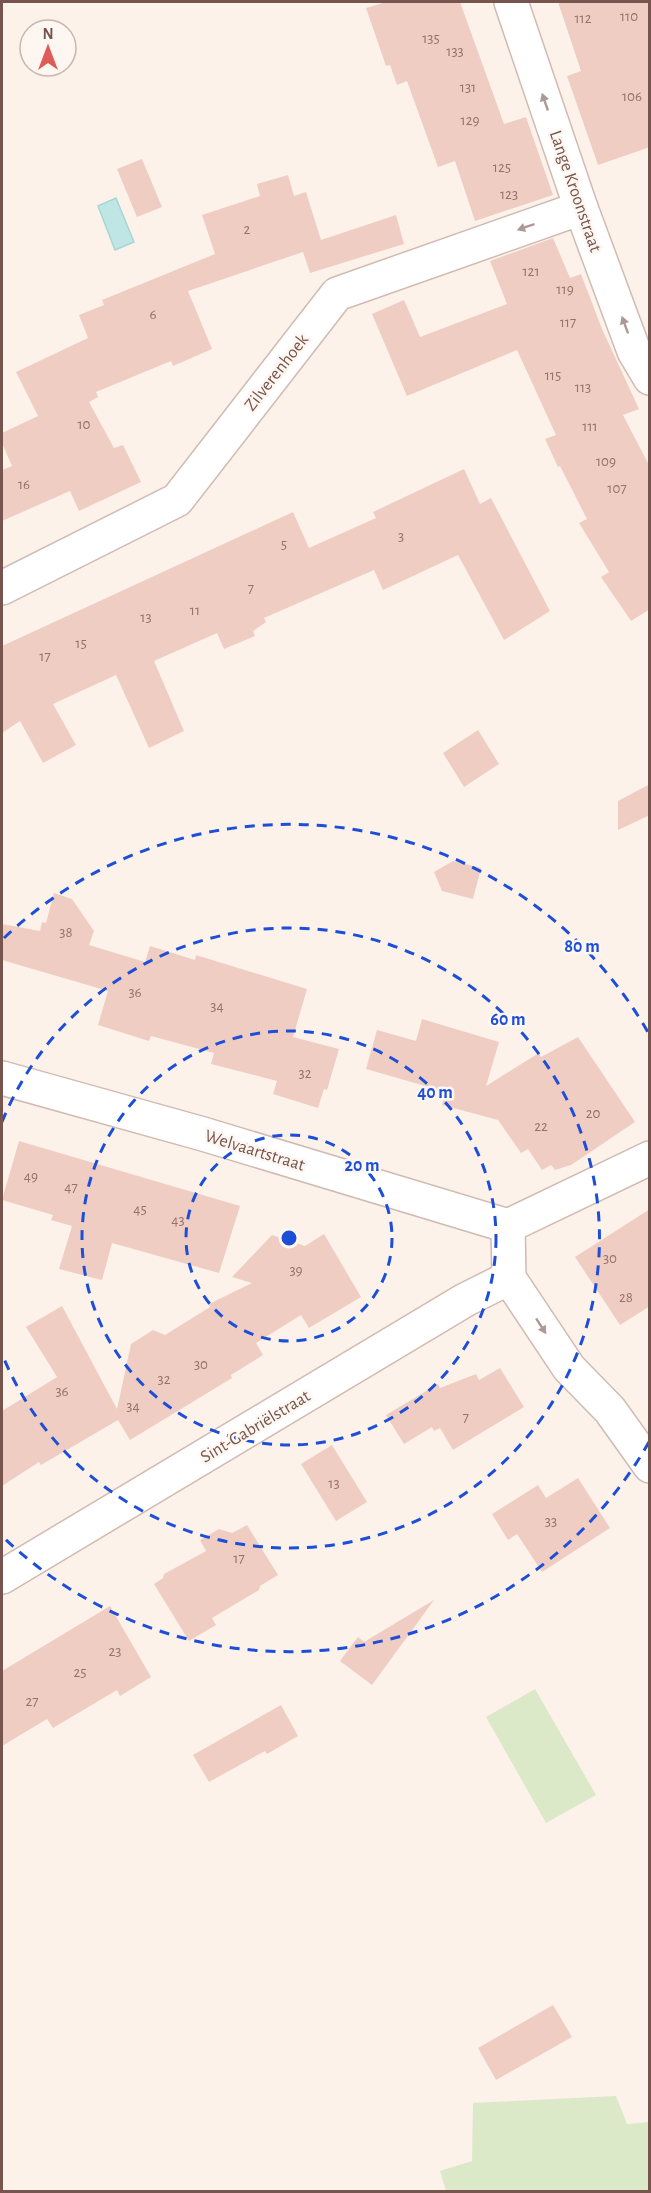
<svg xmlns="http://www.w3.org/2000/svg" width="651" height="2193" viewBox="0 0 651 2193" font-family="'Alegreya Sans',sans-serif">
  <rect width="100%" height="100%" fill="#fcf2ea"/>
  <g fill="#dbe9c9">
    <polygon points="535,1689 596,1795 546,1823 486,1717"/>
    <polygon points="616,2096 627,2124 649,2122 649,2191 446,2191 440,2171 472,2161 473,2103"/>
  </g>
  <polygon fill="#bfe5e4" stroke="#a6d6d6" stroke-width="1.5" points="116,198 134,242 115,250 98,206"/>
  <g fill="#f0cdc3">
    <polygon points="386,2 460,2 504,124 526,117 553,195 475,221 455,161 438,167 407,81 397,85 390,65 386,66 366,8"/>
    <polygon points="558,2 650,2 650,147 598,165 567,76 581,71"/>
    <polygon points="142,159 162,207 137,217 117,169"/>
    <polygon points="288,175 294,196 306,192 321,240 396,215 404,244 310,273 303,252 188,291 212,349 173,366 171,361 96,392 98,397 89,402 114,448 123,445 141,482 79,511 70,491 2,521 2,470 12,466 2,443 2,433 38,416 16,372 88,338 79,315 104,305 102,300 215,254 202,215 260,196 257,184"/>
    <polygon points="553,238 570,278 581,274 602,329 639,409 623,415 650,467 650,609 631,621 601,577 609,572 579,523 587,519 560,466 558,467 545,439 556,435 517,350 407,396 372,314 404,300 420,337 507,304 490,261"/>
    <polygon points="464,469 480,504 491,498 550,611 504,640 458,555 383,590 374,570 264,618 266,622 253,631 255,636 224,649 217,633 154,661 184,731 149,748 116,675 53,704 76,745 43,763 20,721 2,733 2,646 293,512 309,548 376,518 373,512"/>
    <polygon points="478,730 499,764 464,787 443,753"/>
    <polygon points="650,784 650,815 618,830 618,801"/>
    <polygon points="453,861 481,868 473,899 442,891 434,872"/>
    <polygon points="54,893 72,899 94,931 89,945 145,962 150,946 195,960 196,955 307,989 293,1037 339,1049 327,1090 324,1089 318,1108 273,1094 277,1081 211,1064 214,1053 151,1036 149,1041 98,1025 108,991 2,960 2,924 40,931 42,922 46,923"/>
    <polygon points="422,1019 499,1042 486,1086 539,1053 541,1057 578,1037 635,1122 571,1165 555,1170 551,1165 542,1170 528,1149 521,1153 498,1120 442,1105 446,1092 366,1069 377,1030 416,1041"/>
    <polygon points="19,1141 240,1206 219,1273 112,1243 102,1280 59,1269 72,1226 51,1220 53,1215 2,1200"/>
    <polygon points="650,1209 650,1306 620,1325 575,1257"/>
    <polygon points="324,1234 361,1297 309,1328 301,1315 256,1343 263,1355 231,1375 232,1378 130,1440 118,1420 41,1465 39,1462 2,1486 2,1411 57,1377 26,1327 62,1306 117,1409 131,1344 153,1330 165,1335 210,1307 209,1304 252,1283 232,1277 272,1235 305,1246"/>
    <polygon points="500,1368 524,1407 453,1450 440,1428 434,1431 432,1427 404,1444 386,1415 438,1384 440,1388 476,1374 479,1380"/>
    <polygon points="332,1445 367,1502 336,1521 301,1464"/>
    <polygon points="578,1478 610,1528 542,1572 517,1534 508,1540 492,1514 538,1485 546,1498"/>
    <polygon points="247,1525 278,1575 260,1586 259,1590 212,1618 216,1625 189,1641 154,1584 163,1578 164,1574 206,1551 200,1540 219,1529 232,1533"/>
    <polygon points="434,1600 372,1685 340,1661 358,1637 364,1642"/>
    <polygon points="110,1606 151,1677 120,1696 117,1690 53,1728 47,1719 2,1746 2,1671"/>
    <polygon points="281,1705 298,1736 267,1754 265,1751 209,1782 193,1755"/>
    <polygon points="553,2005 572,2037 496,2080 478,2048"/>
  </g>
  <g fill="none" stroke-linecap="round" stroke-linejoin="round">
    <g stroke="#d0bbb2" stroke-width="36">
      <g id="minor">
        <polyline points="511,2 581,208 634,351 650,378"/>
        <polyline points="2,588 177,500 337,294 581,208"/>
        <polyline points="2,1078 203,1134 508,1226"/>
        <polyline points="508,1226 509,1278 569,1368 610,1410 650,1466"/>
        <polyline points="508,1226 650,1158"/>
        <polyline points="2,1577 465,1300 509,1278"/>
      </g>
    </g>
    <use href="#minor" stroke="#fff" stroke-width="33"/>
  </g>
  <defs><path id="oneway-solid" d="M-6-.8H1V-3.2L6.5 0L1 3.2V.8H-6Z" transform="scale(1.5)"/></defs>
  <g fill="#ad9995">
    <use href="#oneway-solid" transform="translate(545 102) rotate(-109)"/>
    <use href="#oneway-solid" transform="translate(526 227) rotate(161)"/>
    <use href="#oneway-solid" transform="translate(625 325) rotate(-110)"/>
    <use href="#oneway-solid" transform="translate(541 1326) rotate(57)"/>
  </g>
  <g fill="none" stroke="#1d4ed8" stroke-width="3" stroke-dasharray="10 8">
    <circle cx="289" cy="1238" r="103"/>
    <circle cx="289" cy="1238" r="207"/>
    <path d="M2 1122A310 310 0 1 1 2 1354"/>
    <path d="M649 1442A414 414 0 0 1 4 1538M4 938A414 414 0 0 1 649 1034"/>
  </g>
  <g text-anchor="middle" stroke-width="5" stroke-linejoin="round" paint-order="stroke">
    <g font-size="15" fill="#94736b">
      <text x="629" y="21">110</text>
      <text x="583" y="23">112</text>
      <text x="431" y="43">135</text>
      <text x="455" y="56">133</text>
      <text x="468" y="92">131</text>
      <text x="632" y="101">106</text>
      <text x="470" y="125">129</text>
      <text x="502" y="172">125</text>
      <text x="509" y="199">123</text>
      <text x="247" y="234">2</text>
      <text x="531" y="276">121</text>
      <text x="565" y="294">119</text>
      <text x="153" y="319">6</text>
      <text x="568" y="327">117</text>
      <text x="553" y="380">115</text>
      <text x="583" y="392">113</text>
      <text x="84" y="429">10</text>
      <text x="590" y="431">111</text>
      <text x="606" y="466">109</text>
      <text x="24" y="489">16</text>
      <text x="617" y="493">107</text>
      <text x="401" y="541">3</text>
      <text x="284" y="549">5</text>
      <text x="251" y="593">7</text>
      <text x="195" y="615">11</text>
      <text x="146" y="622">13</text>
      <text x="81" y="648">15</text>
      <text x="45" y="661">17</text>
      <text x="66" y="937">38</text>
      <text x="135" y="997">36</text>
      <text x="217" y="1011">34</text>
      <text x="305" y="1078">32</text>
      <text x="593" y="1118">20</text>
      <text x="541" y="1131">22</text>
      <text x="31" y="1181">49</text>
      <text x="71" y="1192">47</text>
      <text x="140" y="1214">45</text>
      <text x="178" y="1225">43</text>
      <text x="610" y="1263">30</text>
      <text x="296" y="1275">39</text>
      <text x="626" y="1302">28</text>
      <text x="201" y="1369">30</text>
      <text x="164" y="1384">32</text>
      <text x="62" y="1396">36</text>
      <text x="133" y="1411">34</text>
      <text x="466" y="1422">7</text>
      <text x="334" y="1488">13</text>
      <text x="551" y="1526">33</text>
      <text x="239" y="1563">17</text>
      <text x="115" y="1656">23</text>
      <text x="80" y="1677">25</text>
      <text x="32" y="1706">27</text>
    </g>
    <g font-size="18" fill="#76554e" stroke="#fef7f1">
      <text transform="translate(576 191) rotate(71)" y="6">Lange Kroonstraat</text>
      <text transform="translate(276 372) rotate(-52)" y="6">Zilverenhoek</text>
      <text transform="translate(255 1150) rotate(17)" y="6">Welvaartstraat</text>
      <text transform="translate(255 1426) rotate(-31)" y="6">Sint-Gabriëlstraat</text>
    </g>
  </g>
  <circle cx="289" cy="1238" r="9" fill="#1d4ed8" stroke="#fef7f1" stroke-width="3"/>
  <g font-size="18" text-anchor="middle" font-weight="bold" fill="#1d4ed8" stroke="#fef7f1" stroke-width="5" stroke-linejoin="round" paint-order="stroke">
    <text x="582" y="952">80 m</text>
    <text x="508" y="1025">60 m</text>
    <text x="435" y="1098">40 m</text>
    <text x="362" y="1171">20 m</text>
  </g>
  <rect width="651" height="2193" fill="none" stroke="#76554e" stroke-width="6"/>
  <g transform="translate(48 48)"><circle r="28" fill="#fef7f1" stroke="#c8b6b0" stroke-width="1.5"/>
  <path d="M0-4.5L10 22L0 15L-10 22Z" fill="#df5d56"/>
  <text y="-9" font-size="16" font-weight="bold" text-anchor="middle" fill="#76554e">N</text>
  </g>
</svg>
